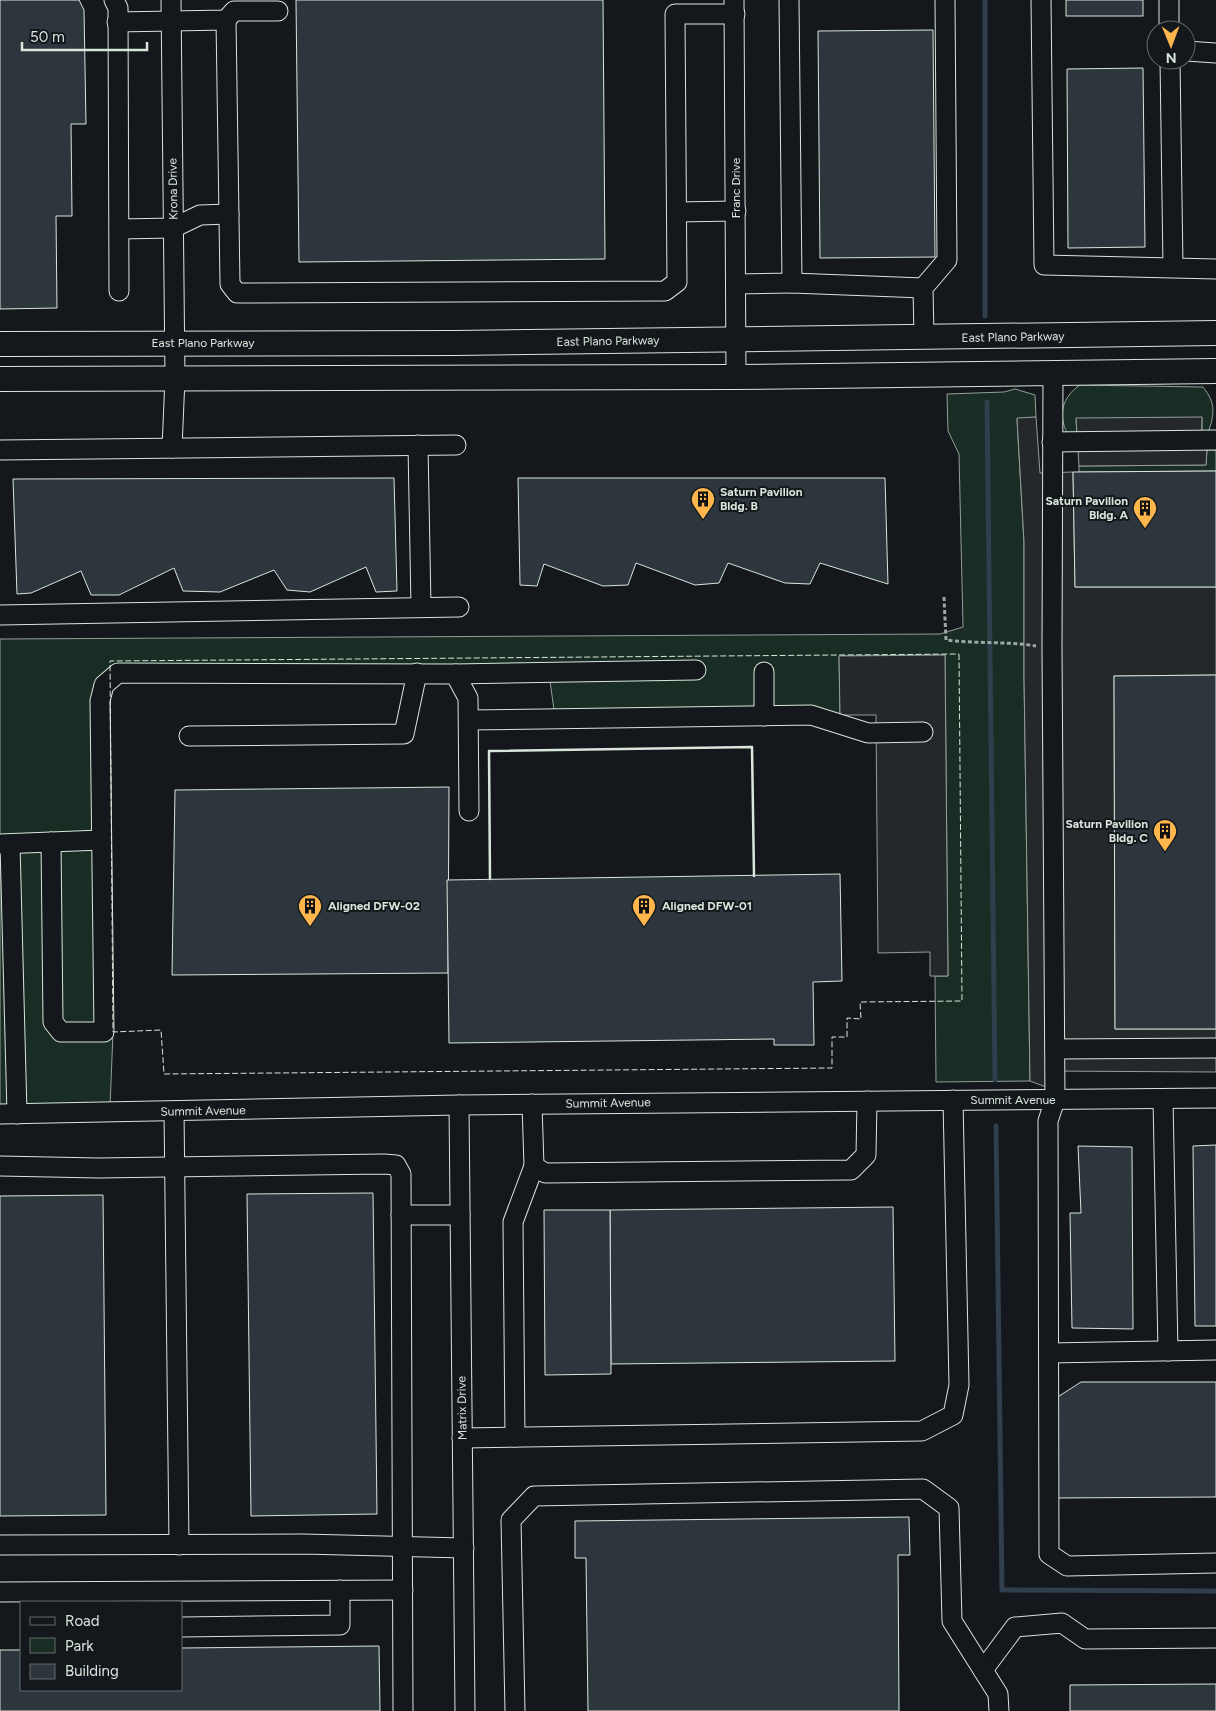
<svg xmlns="http://www.w3.org/2000/svg" width="1216" height="1711" viewBox="0 0 1216 1711" font-family="Figtree,sans-serif">
  <rect width="100%" height="100%" fill="#14181c"/>
  <g fill="#1a2d24" stroke="#939e99">
    <path d="M1080 385 1203 387C1215 402 1215 412 1209 430L1202 432V418L1076 419 1077 434 1067 433C1058 415 1062 397 1080 385Z"/>
    <polygon points="1015,389 1035,395 1036,417 1017,419 1024,542 1024,676 1030,1081 936,1082 935,976 948,976 945,655 839,656 840,715 555,717 549,674 110,674 113,1032 110,1107 0,1107 0,639 940,634 963,627 959,454 948,431 947,394 1004,392"/>
    <polygon points="1207,450 1216,450 1216,471 1079,472 1079,466 1206,465"/>
  </g>
  <g fill="#24282b" stroke="#939e99">
    <polygon points="1036,417 1040,473 1073,472 1075,587 1216,587 1216,675 1114,676 1115,1029 1216,1029 1216,1072 1046,1071 1046,1087 1030,1081 1024,676 1024,542 1017,418"/>
    <polygon points="1202,417 1201,449 1207,450 1206,465 1079,466 1076,418"/>
    <polygon points="945,655 948,976 930,976 930,952 878,953 876,715 840,715 839,656"/>
  </g>
  <g fill="none" stroke-linecap="round" stroke-linejoin="round">
    <g stroke="#2f3f4d" stroke-width="5">
      <polyline points="985,0 985,316"/>
      <polyline points="987,402 995,1080"/>
      <polyline points="996,1126 1002,1590 1216,1591"/>
    </g>
  </g>
  <g fill="#2c363c" stroke="#d8e6dc">
    <polygon points="0,0 79,0 84,10 86,124 71,124 72,216 56,216 57,308 0,309"/>
    <polygon points="296,0 603,0 605,259 299,262"/>
    <rect x="1066" y="0" width="77" height="16"/>
    <polygon points="933,30 935,257 820,258 818,31"/>
    <polygon points="1143,68 1145,247 1068,248 1067,69"/>
    <polygon points="1216,471 1216,587 1075,587 1073,472"/>
    <polygon points="394,478 397,591 376,592 366,567 310,592 287,590 274,570 220,592 183,591 174,568 119,595 91,595 81,571 31,593 17,594 13,479"/>
    <polygon points="518,478 885,478 888,584 820,563 810,584 785,583 728,563 719,583 695,585 636,563 628,585 603,586 544,564 537,586 520,585"/>
    <polygon points="1216,675 1216,1029 1115,1029 1114,676"/>
    <polygon points="449,787 448,973 172,975 175,790"/>
    <polygon points="840,874 842,981 813,982 814,1045 774,1045 774,1039 449,1043 447,880"/>
    <polygon points="1216,1145 1216,1326 1195,1326 1193,1146"/>
    <polygon points="1078,1146 1132,1147 1133,1329 1072,1328 1070,1213 1081,1213"/>
    <polygon points="373,1193 377,1514 251,1516 247,1194"/>
    <polygon points="103,1195 106,1515 0,1516 0,1196"/>
    <polygon points="893,1207 895,1361 611,1364 610,1210"/>
    <polygon points="544,1210 610,1210 611,1374 545,1375"/>
    <polygon points="1081,1382 1216,1382 1216,1497 1053,1498 1053,1400"/>
    <polygon points="909,1517 910,1555 898,1555 899,1711 588,1711 586,1558 575,1558 575,1521"/>
    <polygon points="379,1646 380,1711 0,1711 0,1650 21,1650 21,1690 181,1690 181,1648"/>
    <polygon points="1216,1684 1216,1711 1070,1711 1070,1685"/>
  </g>
  <g fill="none" stroke-linecap="round" stroke-linejoin="round">
    <g stroke="#d8e6dc" stroke-width="21">
      <g id="minor">
        <polyline points="114,0 118,8 119,291"/>
        <polyline points="171,0 175,378 172,448"/>
        <polyline points="734,0 736,377"/>
        <polyline points="1041,0 1044,265 1216,269"/>
        <polyline points="1169,0 1169,30"/>
        <polyline points="226,20 230,284 237,293 665,291 677,282 675,14 735,14"/>
        <polyline points="117,22 226,20 234,11 278,11"/>
        <polyline points="1186,51 1216,53"/>
        <polyline points="1170,60 1173,267"/>
        <polyline points="677,212 736,211"/>
        <polyline points="119,229 173,228 200,215 229,214"/>
        <polyline points="792,283 923,288"/>
        <polyline points="736,284 792,283 789,0"/>
        <polyline points="924,337 923,288 947,260 945,0"/>
        <polyline points="1053,373 1052,648 1055,1100 1048,1121 1049,1554 1067,1566 1216,1563"/>
        <polyline points="1052,442 1216,440"/>
        <polyline points="418,445 421,607"/>
        <polyline points="0,450 456,445"/>
        <polyline points="0,615 459,607"/>
        <polyline points="764,672 764,716"/>
        <polyline points="455,674 696,670"/>
        <polyline points="469,720 811,715 868,733 923,732"/>
        <polyline points="189,736 404,734 417,673"/>
        <polyline points="51,842 53,1022 61,1032 104,1032 100,701 104,685 118,673 455,674 468,698 469,811"/>
        <polyline points="0,844 101,840"/>
        <polyline points="10,844 17,1114"/>
        <polyline points="1055,1049 1216,1048"/>
        <polyline points="1163,1099 1168,1351"/>
        <polyline points="532,1104 534,1166 545,1173 851,1170 866,1155 867,1101"/>
        <polyline points="459,1105 465,1711"/>
        <polyline points="174,1111 179,1545"/>
        <polyline points="0,1114 459,1105 1216,1098"/>
        <polyline points="0,1166 98,1168 384,1164 396,1165 401,1174 403,1711"/>
        <polyline points="401,1215 460,1215"/>
        <polyline points="1049,1353 1216,1350"/>
        <polyline points="515,1437 513,1222 534,1166"/>
        <polyline points="462,1438 922,1431 953,1415 959,1385 953,1100"/>
        <polyline points="0,1545 303,1544 464,1548"/>
        <polyline points="0,1592 403,1590"/>
        <polyline points="181,1627 340,1625 340,1590"/>
        <polyline points="983,1670 1015,1627 1062,1623 1085,1639 1216,1638"/>
        <polyline points="515,1711 511,1520 534,1496 923,1489 949,1508 952,1621 998,1694 999,1711"/>
      </g>
    </g>
    <g stroke="#d8e6dc" stroke-width="26">
      <g id="major">
        <polyline points="0,344 455,343 1216,333"/>
        <polyline points="0,379 736,377 1216,371"/>
      </g>
    </g>
    <path stroke="#9da8a2" stroke-width="3" stroke-dasharray="4 2.5" stroke-linecap="butt" d="M944 597 946 640C977 644 1006 641 1036 646"/>
    <use href="#minor" stroke="#14181c" stroke-width="19"/>
    <use href="#major" stroke="#14181c" stroke-width="24"/>
    <polygon stroke="#d8e6dc" stroke-width="1" stroke-dasharray="6 2.5" stroke-linecap="butt" points="959,654 962,1001 860,1002 861,1019 847,1018 847,1037 832,1037 832,1068 164,1074 161,1030 113,1032 110,661"/>
    <polyline stroke="#d8e6dc" stroke-width="2.5" points="490,879 489,751 752,747 754,876"/>
  </g>
  <defs>
    <g id="building-pin" transform="scale(1.25)"><path d="M0 17L-7.5 6A9.5 9.5 0 1 1 7.5 6Z" fill="#ffb74d" stroke="#14181c"/><path d="M-4-6H4V6H1V3H-1V6H-4ZM-2.5-4.3h1.7v1.8h-1.7ZM.8-4.3h1.7v1.8H.8ZM-2.5-1h1.7V.8h-1.7ZM.8-1h1.7V.8H.8Z" fill="#111"/></g>
  </defs>
  <g fill-rule="evenodd">
    <use href="#building-pin" x="703" y="499"/>
    <use href="#building-pin" x="1145" y="508"/>
    <use href="#building-pin" x="1165" y="831"/>
    <use href="#building-pin" x="310" y="906"/>
    <use href="#building-pin" x="644" y="906"/>
  </g>
  <g text-anchor="middle" stroke-width="4" stroke-linejoin="round" paint-order="stroke">
    <g font-size="12" fill="#d8e6dc" stroke="#14181c">
      <text transform="translate(736 188) rotate(-90)" y="4">Franc Drive</text>
      <text transform="translate(173 189) rotate(-91)" y="4">Krona Drive</text>
      <text transform="translate(1013 337) rotate(-1)" y="4">East Plano Parkway</text>
      <text transform="translate(608 341) rotate(-1)" y="4">East Plano Parkway</text>
      <text x="203" y="347">East Plano Parkway</text>
      <text x="1013" y="1104">Summit Avenue</text>
      <text transform="translate(608 1103) rotate(-1)" y="4">Summit Avenue</text>
      <text transform="translate(203 1111) rotate(-1)" y="4">Summit Avenue</text>
      <text transform="translate(462 1408) rotate(-91)" y="4">Matrix Drive</text>
    </g>
    <g font-size="12" font-weight="bold" fill="#d8e6dc" stroke="#14181c" text-anchor="start">
      <text x="720" y="496">Saturn Pavilion<tspan x="720" dy="14">Bldg. B</tspan></text>
      <text x="1128" y="505" text-anchor="end">Saturn Pavilion<tspan x="1128" dy="14">Bldg. A</tspan></text>
      <text x="1148" y="828" text-anchor="end">Saturn Pavilion<tspan x="1148" dy="14">Bldg. C</tspan></text>
      <text x="328" y="910">Aligned DFW-02</text>
      <text x="662" y="910">Aligned DFW-01</text>
    </g>
  </g>
  <rect x="20" y="1601" width="162" height="90" fill="#14181c" stroke="#626a69"/>
  <rect x="30" y="1617" width="25" height="8" fill="#14181c" stroke="#626a69"/>
  <text x="65" y="1626" font-size="15" fill="#d8e6dc">Road</text>
  <rect x="30" y="1638" width="25" height="15" fill="#1a2d24" stroke="#626a69"/>
  <text x="65" y="1651" font-size="15" fill="#d8e6dc">Park</text>
  <rect x="30" y="1664" width="25" height="15" fill="#2c363c" stroke="#626a69"/>
  <text x="65" y="1676" font-size="15" fill="#d8e6dc">Building</text>
  <g transform="translate(1171 45) rotate(179)"><circle r="24" fill="#14181c" stroke="#626a69"/>
  <path d="M0-4L9 19L0 12L-9 19Z" fill="#ffb74d"/>
  <text y="-8" font-size="14" font-weight="bold" text-anchor="middle" fill="#d8e6dc">N</text>
  </g>
  <path d="M22 42v8h125v-8" fill="none" stroke="#d8e6dc" stroke-width="2.5"/>
  <text x="30" y="42" font-size="15" fill="#d8e6dc" stroke="#14181c" stroke-width="4" paint-order="stroke">50 m</text>
</svg>
